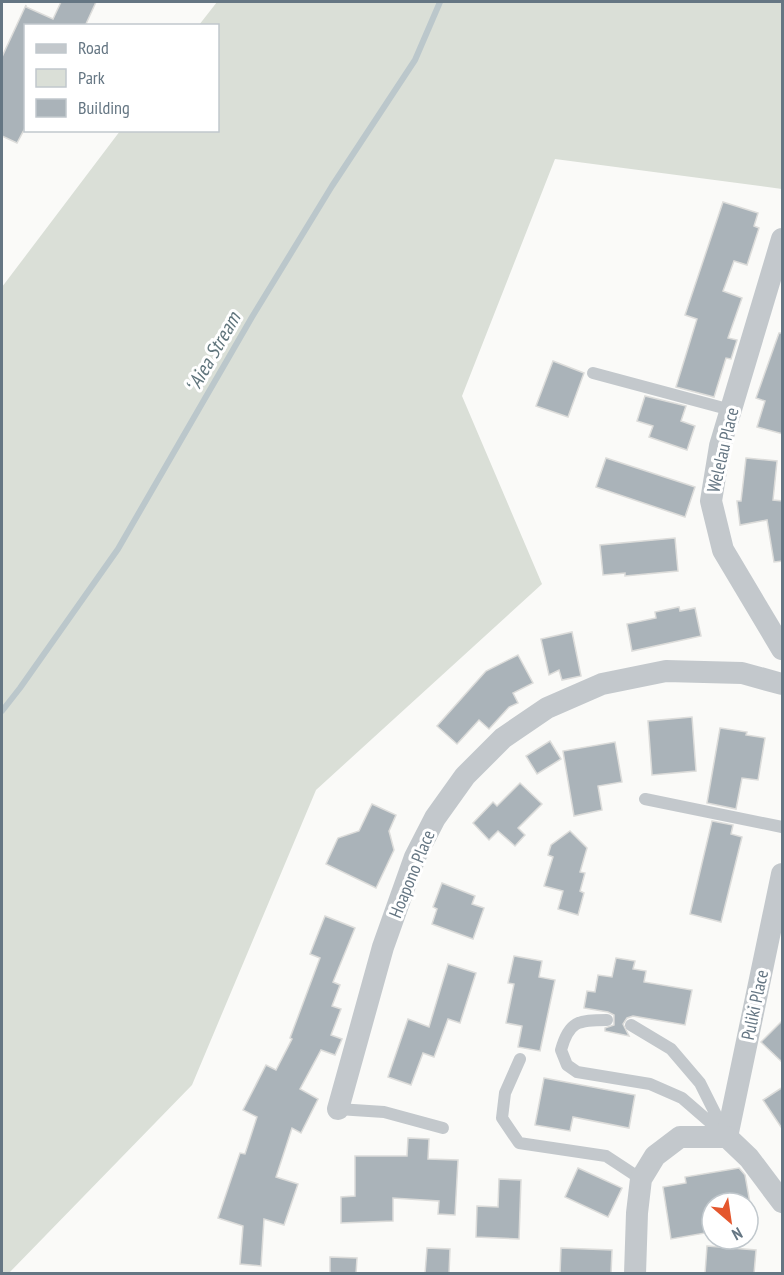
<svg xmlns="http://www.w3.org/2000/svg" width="784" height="1275" viewBox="0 0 784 1275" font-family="'PT Sans Narrow',sans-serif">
  <rect width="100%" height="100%" fill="#fafaf8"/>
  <polygon fill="#dadfd7" points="217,2 782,2 782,189 555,159 462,396 542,584 316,790 192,1085 9,1273 2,1273 2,287 120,131 218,130 218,26 199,25"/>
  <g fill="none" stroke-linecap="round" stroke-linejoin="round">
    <polyline stroke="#bbc7cb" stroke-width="6" points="2,711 20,688 118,549 252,317 332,186 415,60 440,2"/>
  </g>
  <g fill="#aab3b9" stroke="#dcdcda" stroke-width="1.5">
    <polygon points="61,2 96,2 85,26 26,26 26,126 17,143 2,136 2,57 26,5 26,7 53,19"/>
    <polygon points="723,202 758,213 754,226 759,228 747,265 734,261 723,291 742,298 728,338 737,340 731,359 726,358 714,397 676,387 697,319 685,315"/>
    <polygon points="779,333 783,333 783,434 757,427 765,401 756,398"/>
    <polygon points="553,361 584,373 568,417 536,406"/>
    <polygon points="645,396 686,406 681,421 695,426 687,450 649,437 653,426 637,421"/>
    <polygon points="606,458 695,487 685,517 596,487"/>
    <polygon points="746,458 777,461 773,500 783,501 783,561 774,562 767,520 740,525 737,501 741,501"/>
    <polygon points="675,538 678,571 625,576 625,573 603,575 600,545"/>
    <polygon points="679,607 680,611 695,608 701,636 632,651 627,624 656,618 655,612"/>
    <polygon points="572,632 581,676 562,680 559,670 549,675 541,639"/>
    <polygon points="518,655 533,683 513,693 518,703 509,707 489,729 479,720 457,744 437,726 486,671"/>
    <polygon points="692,717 696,771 652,775 648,721"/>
    <polygon points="720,728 747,732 746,735 765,738 758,780 742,778 736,809 707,803"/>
    <polygon points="550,741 561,759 537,774 526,756"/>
    <polygon points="615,742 622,782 598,786 602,810 574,816 563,751"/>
    <polygon points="520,783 542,804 518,828 525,835 515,846 498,831 489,840 473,823 493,802 497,806"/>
    <polygon points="372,804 396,815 389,831 394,850 376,888 326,864 338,838 359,831"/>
    <polygon points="712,821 733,825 731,834 742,837 721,922 690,914"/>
    <polygon points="570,831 587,848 580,872 585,873 580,891 584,893 578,915 558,909 563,891 544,886 553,857 548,855 551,845"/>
    <polygon points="442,883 475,896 472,904 484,908 473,939 432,924 437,909 433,907"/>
    <polygon points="325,916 355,928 333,982 340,985 332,1006 341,1009 331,1035 342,1039 335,1055 321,1050 300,1089 318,1099 301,1133 292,1128 276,1177 298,1184 284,1225 264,1219 261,1266 240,1264 243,1226 218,1218 240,1153 245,1154 257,1117 243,1110 266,1065 276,1070 292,1039 290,1038 320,958 310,954"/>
    <polygon points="514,956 542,961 539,977 555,980 540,1051 518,1047 522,1026 506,1023 514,984 508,983"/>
    <polygon points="616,958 635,961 633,969 646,971 644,982 692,990 685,1025 633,1016 627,1018 623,1024 629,1036 605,1031 605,1028 614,1025 614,1015 608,1012 584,1008 587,991 595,992 598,975 612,977"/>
    <polygon points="448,964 476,973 460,1023 448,1019 434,1057 423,1053 411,1085 388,1077 408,1019 429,1027"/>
    <polygon points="783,1020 783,1063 761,1042"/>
    <polygon points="544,1078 635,1095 629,1128 573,1117 570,1131 535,1125"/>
    <polygon points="783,1087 783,1130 763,1100"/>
    <polygon points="408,1138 429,1139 428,1159 458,1160 455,1215 438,1214 439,1201 393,1198 393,1221 341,1223 341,1197 355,1196 355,1156 407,1156"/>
    <polygon points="578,1168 622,1188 608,1217 565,1197"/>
    <polygon points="739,1168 745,1175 750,1203 712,1203 712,1213 708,1213 711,1232 671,1239 663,1187 686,1183 685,1177"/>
    <polygon points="499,1179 521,1180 519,1239 476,1237 477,1206 498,1207"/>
    <polygon points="707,1246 756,1250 754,1274 705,1274"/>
    <polygon points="427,1248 450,1249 449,1274 425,1274"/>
    <polygon points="561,1248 612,1250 611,1274 560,1274"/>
    <polygon points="330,1257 357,1258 356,1274 330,1274"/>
  </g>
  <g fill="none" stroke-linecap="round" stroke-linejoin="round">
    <g stroke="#c3c8cc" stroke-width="12">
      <polyline points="593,373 731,410"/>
      <polyline points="645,799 782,827"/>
      <path d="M607 1020C578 1020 569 1021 561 1050L567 1065 577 1072 650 1084 682 1098 727 1137 700 1083 671 1049 631 1025"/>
      <polyline points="520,1059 505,1093 502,1118 519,1143 606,1156 641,1179"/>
      <polyline points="338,1109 384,1112 443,1128"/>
    </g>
    <g stroke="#c3c8cc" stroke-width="22">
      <polyline points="782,239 720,446 711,501 723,550 782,649"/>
      <polyline points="338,1109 383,947 415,857 435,818 465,776 503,738 547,708 602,684 666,671 742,673 782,684"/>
      <polyline points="727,1137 782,874"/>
      <polyline points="635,1274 637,1213 641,1179 655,1156 680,1137 727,1137 749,1158 782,1202"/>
    </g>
  </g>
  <g text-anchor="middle" stroke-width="6" stroke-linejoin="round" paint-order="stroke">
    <g font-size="18" fill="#657683" stroke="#fff">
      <text transform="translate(723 450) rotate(-77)" y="6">Welelau Place</text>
      <text transform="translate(412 874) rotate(-68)" y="6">Hoapono Place</text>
      <text transform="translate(755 1005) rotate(-78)" y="6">Puliki Place</text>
    </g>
    <g font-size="20" font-style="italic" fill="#60757c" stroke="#fff">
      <text transform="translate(213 352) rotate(-60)" y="7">ʻAiea Stream</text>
    </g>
  </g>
  <rect width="784" height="1275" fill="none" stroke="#657683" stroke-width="6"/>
  <rect x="24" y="24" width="195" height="108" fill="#ffffff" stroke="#c1c8cd" stroke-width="1.5"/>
  <rect x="36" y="44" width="30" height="9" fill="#c3c8cc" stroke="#c1c8cd" stroke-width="1.5"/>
  <text x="78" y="54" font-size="18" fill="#657683">Road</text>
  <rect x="36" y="69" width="30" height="18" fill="#dadfd7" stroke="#c1c8cd" stroke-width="1.5"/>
  <text x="78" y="84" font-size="18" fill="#657683">Park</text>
  <rect x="36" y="99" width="30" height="18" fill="#aab3b9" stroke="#c1c8cd" stroke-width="1.5"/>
  <text x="78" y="114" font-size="18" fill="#657683">Building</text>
  <g transform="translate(730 1221) rotate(151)"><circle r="28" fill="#ffffff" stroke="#c1c8cd" stroke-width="1.5"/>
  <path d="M0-4.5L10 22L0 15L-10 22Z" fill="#e4572e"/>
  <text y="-9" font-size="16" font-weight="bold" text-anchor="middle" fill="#657683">N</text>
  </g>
</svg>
